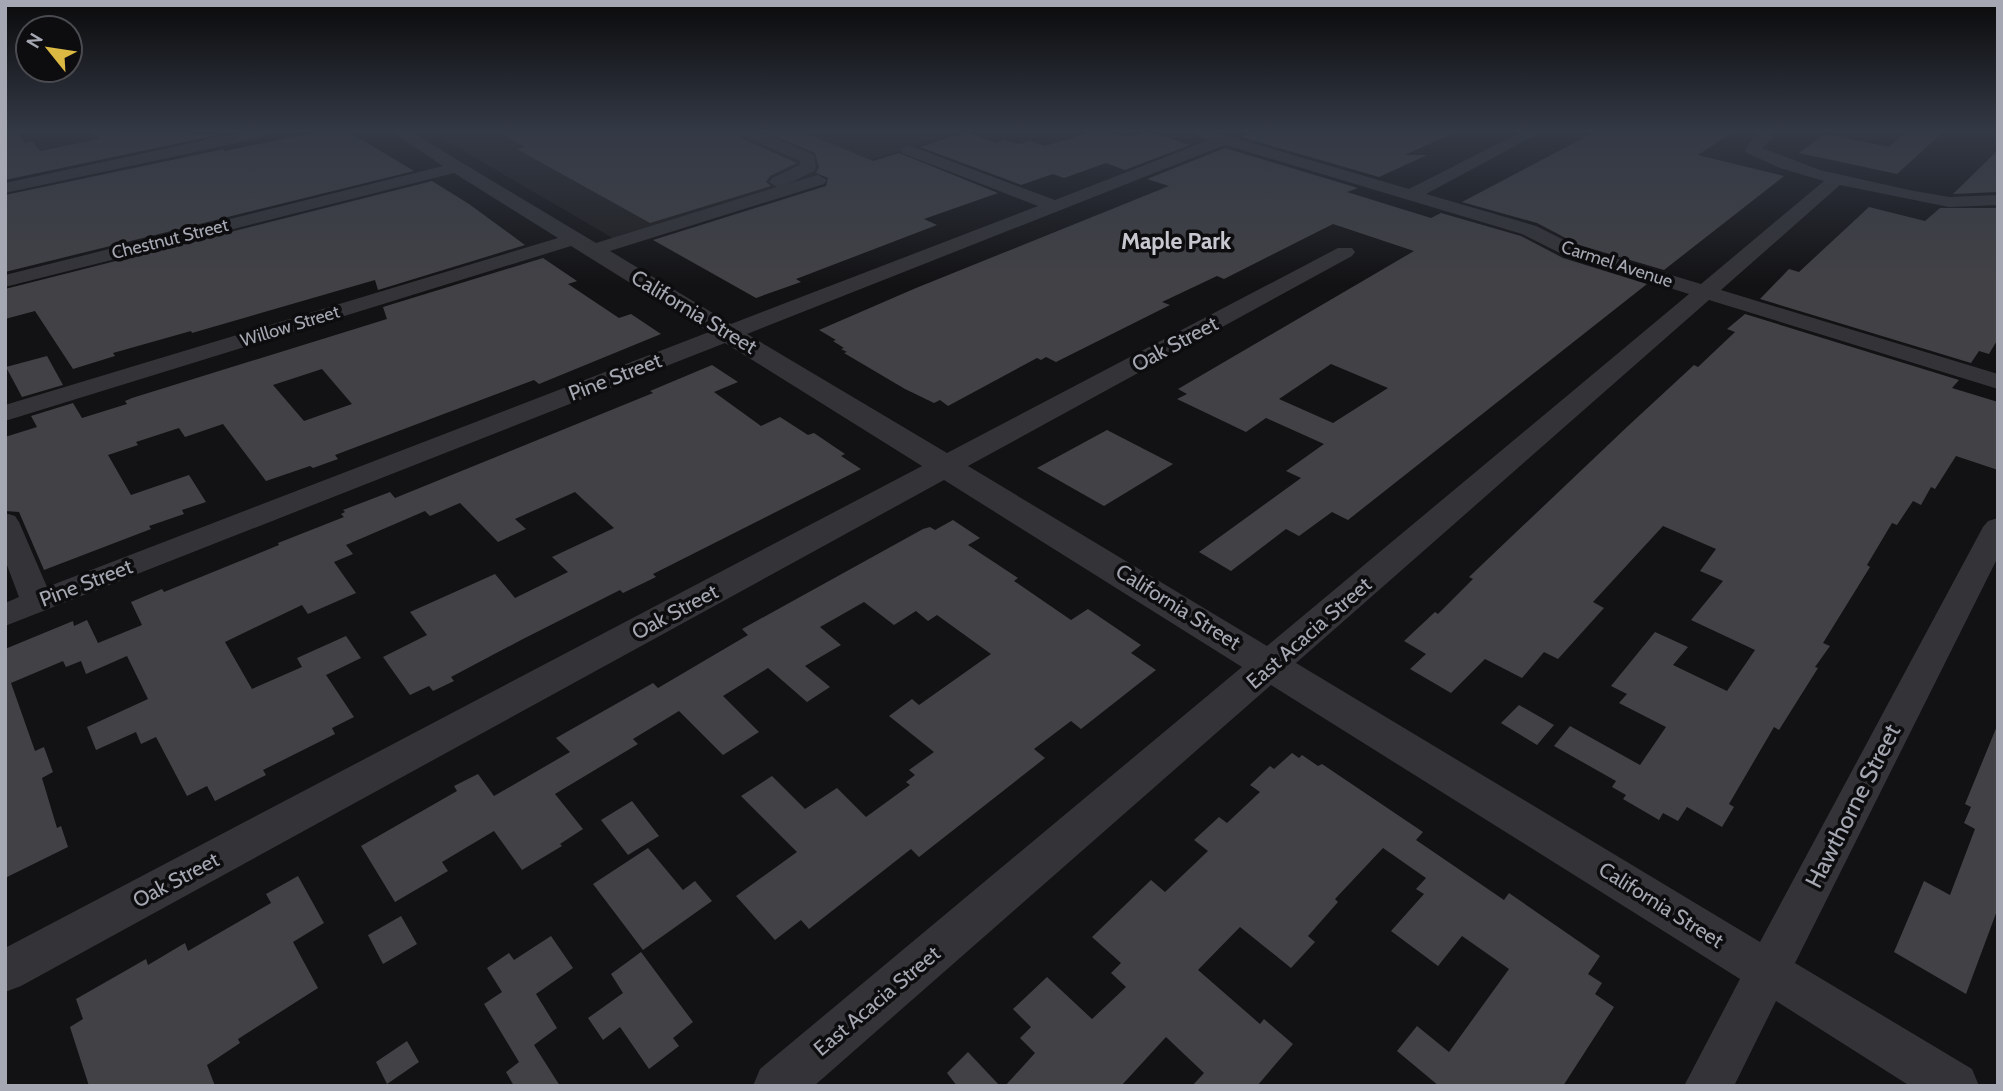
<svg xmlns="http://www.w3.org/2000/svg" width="2003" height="1091" viewBox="0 0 2003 1091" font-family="Cabin,sans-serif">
  <rect width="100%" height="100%" fill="#121214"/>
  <polygon fill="#1f1e20" points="431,132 960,132 616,240"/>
  <g fill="#424246" fill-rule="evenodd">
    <polygon points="5,132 17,132 25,143 32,141 40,151 99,139 92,132 222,134 5,180"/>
    <polygon points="318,132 349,132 414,171 5,272 5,195 224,149 224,151"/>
    <polygon points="499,132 739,132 741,138 797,163 770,176 766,182 771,186 650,223 517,149 525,147"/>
    <polygon points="766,132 803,132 873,161 899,153 998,193 924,219 937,225 796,279 801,282 756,298 653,240 826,186 828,178 816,173 819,167 815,153"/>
    <polygon points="966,132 996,143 1003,140 1019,144 1030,141 1045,146 1092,132 1110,132 1127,137 1150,132 1190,145 1125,170 1106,163 1064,178 1053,174 1021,185 920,147"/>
    <polygon points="1254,132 1455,132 1405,155 1427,155 1379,177 1241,137"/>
    <polygon points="1595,132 1732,132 1698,155 1784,176 1664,270 1579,245 1537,223 1462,202"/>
    <polygon points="1905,132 1943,132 1897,174 1799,153 1825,134 1889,147"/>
    <path d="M1225 148 1358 188 1347 192 1431 218 1441 213 1521 236 1563 258 1647 284 1348 520 1332 512 1299 536 1286 529 1231 571 1199 552 1301 478 1286 471 1324 444 1266 418 1246 432 1177 399 1187 394 1178 389 1414 251 1333 224 1224 279 1217 276 1162 302 1170 305 1056 362 1046 357 1041 360 1037 358 948 406 940 400 934 403 905 389 844 353 847 352 841 349 844 348 833 341 836 340 819 330 916 288 1169 186 1147 179ZM1331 364 1388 388 1333 423 1279 399Z"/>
    <polygon points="1998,150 1998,192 1953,194"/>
    <polygon points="432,181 469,204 525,245 378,290 375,280 192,333 191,331 113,353 115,356 73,369 35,311 5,319 5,289"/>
    <polygon points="1869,207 1925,221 1940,208 1998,208 1998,339 1989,354 1979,351 1971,363 1760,299 1789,269 1799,272"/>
    <path d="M543 258 577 281 568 284 619 318 631 314 661 334 539 384 534 380 335 455 338 459 313 468 310 466 266 481 223 424 185 437 179 428 136 442 138 445 108 455 131 495 189 475 206 502 182 510 184 514 149 526 151 529 44 570 19 512 5 511V437L37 427 31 416 73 403 82 418 127 404 125 401 132 398 387 319 383 307ZM322 369 352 404 304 421 273 385Z"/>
    <polygon points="1745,314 1959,380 1952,388 1998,402 1998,470 1956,456 1935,489 1931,487 1921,505 1913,501 1897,525 1892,523 1867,565 1870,567 1823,643 1830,646 1815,667 1818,668 1779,730 1774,727 1729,804 1734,807 1722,827 1687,807 1678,821 1663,813 1659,820 1623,799 1626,795 1612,787 1616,781 1554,746 1570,726 1640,765 1666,727 1619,703 1627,694 1611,686 1655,632 1688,647 1673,665 1727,691 1755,650 1691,620 1723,581 1700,571 1716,549 1663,526 1593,602 1604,608 1558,659 1544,652 1522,678 1485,659 1451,693 1410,669 1426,654 1404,641 1435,612 1438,614 1473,579 1469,577 1628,426 1694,365 1698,367 1735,332 1727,329"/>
    <polygon points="47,356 63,385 22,397 6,367"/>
    <polygon points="712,365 738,382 714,392 761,426 780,417 808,435 814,433 845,454 841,456 861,469 653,574 656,577 623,593 620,590 523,639 451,677 454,681 433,691 429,686 410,695 383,657 427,635 410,612 495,574 515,598 568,572 552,557 614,528 575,492 515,519 526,529 498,542 460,503 430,516 425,511 346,545 353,554 334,562 356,593 308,614 302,605 225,642 252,689 302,667 297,658 346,636 361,658 326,675 354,717 332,728 335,734 263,770 266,775 215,801 207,786 187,796 156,737 141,744 136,732 96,750 87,727 148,699 127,656 86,674 81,661 66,667 63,661 11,683 35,751 44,747 53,772 42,778 57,828 61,826 68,847 5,878 5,649 73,621 74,626 87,620 98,643 142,625 131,602 162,589 164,592 279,545 278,543 344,517 341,514 345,512 343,510 390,492 395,498 653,393 650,391"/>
    <polygon points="1107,430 1173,464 1104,506 1037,468"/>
    <polygon points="953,520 980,538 968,545 1018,578 1014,581 1071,620 1088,609 1141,645 1131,653 1156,670 1081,729 1071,721 1034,749 1045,758 919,857 911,849 809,929 801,920 775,940 736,896 797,852 741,796 772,776 805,809 837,788 866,817 910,785 906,782 915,775 909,770 934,752 889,716 912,699 919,705 991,654 937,615 928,621 916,611 894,625 864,602 820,627 841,645 805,666 830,687 807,702 768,668 723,696 759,732 723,755 679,711 633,739 638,744 555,794 583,829 560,844 562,846 522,870 494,831 442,862 448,871 395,902 361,846 457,791 454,786 478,774 494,796 570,752 556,738 653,683 658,688 748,635 742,629 923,529 930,527 935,530"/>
    <polygon points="1519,705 1554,725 1537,745 1501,723"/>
    <polygon points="1997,726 1998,908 1966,994 1894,952 1924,881 1950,895 1975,829 1964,823 1971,807 1965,804"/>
    <polygon points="1292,753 1299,758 1302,755 1318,766 1322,764 1423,832 1416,840 1504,900 1509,893 1600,956 1588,974 1602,983 1595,994 1614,1007 1563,1086 1439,1086 1397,1051 1417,1026 1449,1052 1509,969 1462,936 1438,966 1391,931 1424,894 1416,889 1426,878 1383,848 1335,899 1338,902 1308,936 1315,942 1291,968 1240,927 1198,970 1260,1024 1264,1019 1293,1044 1257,1086 1192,1086 1204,1073 1166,1037 1121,1086 1005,1086 1035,1053 1020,1038 1031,1027 1013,1009 1047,977 1092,1019 1126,987 1111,973 1121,963 1092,937 1151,880 1165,892 1208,851 1194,840 1219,817 1227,823 1260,792 1250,785 1270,766 1274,769"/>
    <polygon points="632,801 659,836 628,855 601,820"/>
    <polygon points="648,848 683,890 695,881 712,901 643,950 593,884"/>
    <polygon points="298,876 324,923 293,942 318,988 238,1039 240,1043 207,1065 215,1086 89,1086 70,1027 83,1019 76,999 146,959 148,965 185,943 188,951 271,903 266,894"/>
    <polygon points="401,916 417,944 383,964 368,935"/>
    <polygon points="551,936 573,968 536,994 557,1028 534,1045 560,1086 514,1086 506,1072 519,1062 484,1004 502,992 487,968 509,953 514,960"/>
    <polygon points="641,952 693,1022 673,1038 679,1046 649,1069 620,1027 603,1040 588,1018 623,993 611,974"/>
    <polygon points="407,1041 419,1062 387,1084 376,1062"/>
    <polygon points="968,1052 1000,1086 957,1086 947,1073"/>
  </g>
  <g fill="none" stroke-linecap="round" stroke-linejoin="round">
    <g fill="#343438" fill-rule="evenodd">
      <polygon points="243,132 273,132 265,137 5,193 5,183"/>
      <path d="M392 132H411L596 243 777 187 769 182 772 178 800 165V161L742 136 741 132H759L814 155 816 167 814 171 788 184 818 175 827 180 824 184 610 251 731 324 1038 206 902 153 900 150 908 145 1055 200 1209 140 1199 137 1198 132H1215L1409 189 1521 132H1541L1426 194 1536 226 1578 247 1701 284 1824 181 1780 168 1747 153 1745 150 1757 132H1773L1774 136 1762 148 1820 170 1909 190 1949 197 1998 195V205L1949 207 1840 185 1721 290 1998 374V389L1709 300 1296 663 1760 942 1983 527 1988 521 1998 518V557L1795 963 1972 1069 1979 1086H1910L1776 1001 1734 1086H1684L1740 979 1271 685 814 1086H753L760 1069 1242 667 944 480 21 986 5 992V948L922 466 725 343 5 626V603L19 597 5 560V513L15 516 19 522 47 587 709 332 571 246 5 421V405L558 238 454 173 5 287V275L443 166ZM1225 145 1522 234 1564 255 1689 294 1267 646 968 466 1352 256 1355 252 1352 248H1338L947 453 747 334Z"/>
    </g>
  </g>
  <linearGradient id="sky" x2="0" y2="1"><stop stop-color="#0a0a0b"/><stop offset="0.46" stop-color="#333945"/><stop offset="1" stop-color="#333945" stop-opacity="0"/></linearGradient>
  <rect width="2003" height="285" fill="url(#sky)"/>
  <g text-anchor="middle" stroke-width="7" stroke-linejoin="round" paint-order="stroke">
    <g font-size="18" fill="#a5a8b2" stroke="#0d0d0f">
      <text transform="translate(170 239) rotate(-14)" y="6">Chestnut Street</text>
      <text transform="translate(1617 264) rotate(18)" y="6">Carmel Avenue</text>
      <text transform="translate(290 326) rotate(-17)" y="6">Willow Street</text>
    </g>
    <g font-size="21" fill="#a5a8b2" stroke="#0d0d0f">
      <text transform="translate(694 312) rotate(31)" y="7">California Street</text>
      <text transform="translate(1175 344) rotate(-28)" y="7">Oak Street</text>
      <text transform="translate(615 377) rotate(-21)" y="7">Pine Street</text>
      <text transform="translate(86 583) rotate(-21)" y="7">Pine Street</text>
      <text transform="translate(1178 607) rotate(32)" y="7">California Street</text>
      <text transform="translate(675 612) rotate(-28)" y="7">Oak Street</text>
      <text transform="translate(1309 633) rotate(-41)" y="7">East Acacia Street</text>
      <text transform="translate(176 880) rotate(-28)" y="7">Oak Street</text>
      <text transform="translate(1661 905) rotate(32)" y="7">California Street</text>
      <text transform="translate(877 1001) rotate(-40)" y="7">East Acacia Street</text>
    </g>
    <g font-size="23" font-weight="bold" fill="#c6c7cf" stroke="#0d0d0f">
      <text x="1176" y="249">Maple Park</text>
    </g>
    <g font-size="24" fill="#a5a8b2" stroke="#0d0d0f">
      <text transform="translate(1853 806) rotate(-63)" y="8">Hawthorne Street</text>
    </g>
  </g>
  <rect width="2003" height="1091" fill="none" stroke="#a5a8b2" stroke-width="14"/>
  <g transform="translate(49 49) rotate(300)"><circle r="33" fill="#0d0d0f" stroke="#4a4b50" stroke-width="2"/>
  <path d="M0-5L12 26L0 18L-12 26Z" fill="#dbb943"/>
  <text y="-10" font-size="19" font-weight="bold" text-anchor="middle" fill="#a5a8b2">N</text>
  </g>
</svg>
